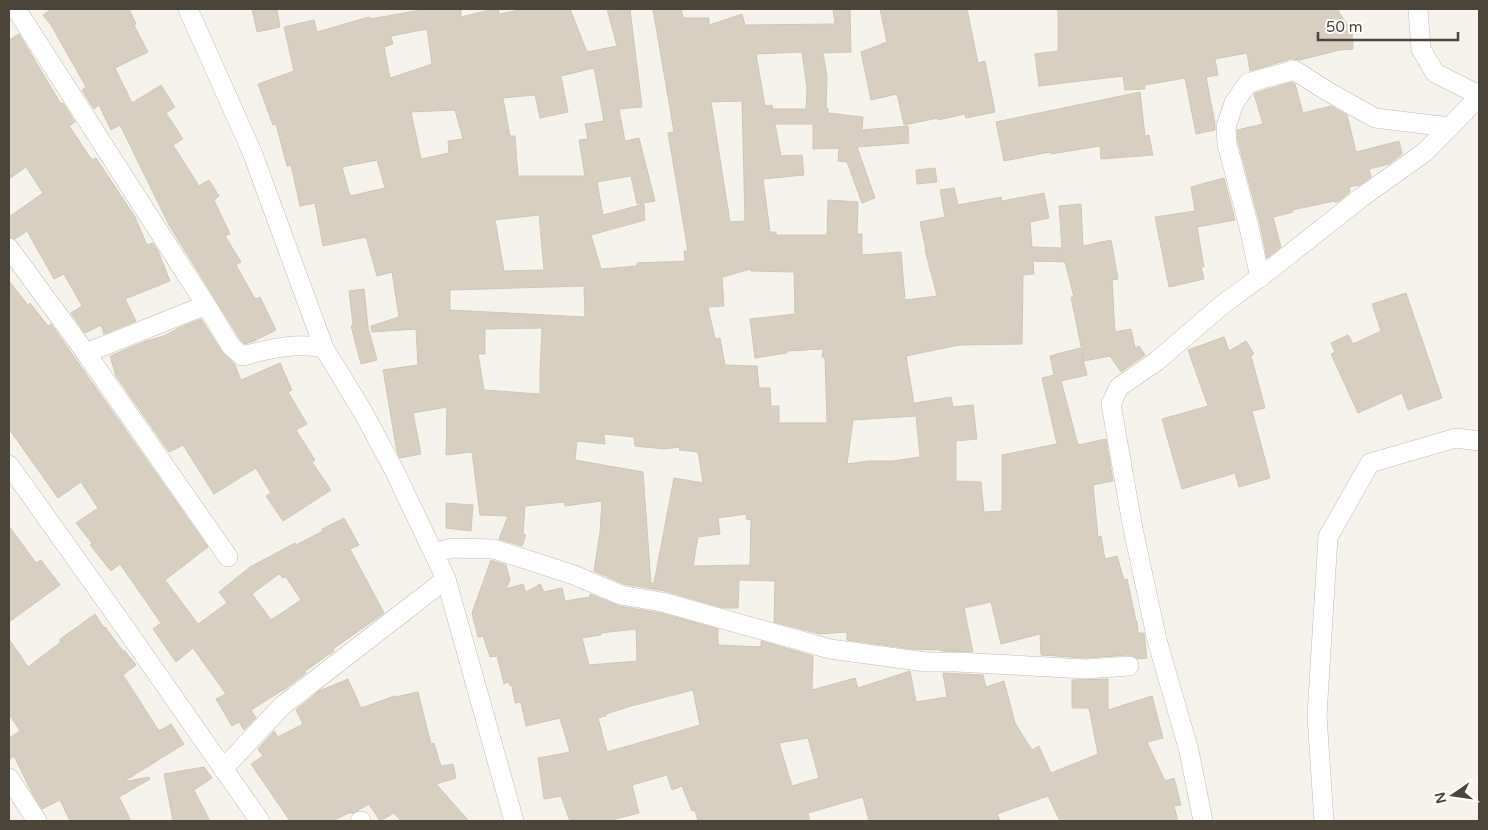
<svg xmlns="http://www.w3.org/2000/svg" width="1488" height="830" viewBox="0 0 1488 830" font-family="'Varela Round',sans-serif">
  <rect width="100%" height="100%" fill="#f6f3ec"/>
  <g fill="#d8cfc1" stroke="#d3c7b4" fill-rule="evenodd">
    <polygon points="52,9 129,9 136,24 134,25 148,52 115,68 132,103 161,85 175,107 166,113 183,139 173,145 199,186 209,180 219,196 214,200 230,234 225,236 241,262 236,265 255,299 260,297 276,330 254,341 245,344 240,339 169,225 120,125 111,130 99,105 94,109 82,90 86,87 51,25 43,15"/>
    <polygon points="252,9 277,9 280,27 257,32"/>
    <path d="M427 9H461V17L494 9H498L499 14 525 9H570L587 52 617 46 607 9H630L642 107 619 109 625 141 639 138 655 201 637 204 631 176 597 182 603 215 644 204 645 220 591 235 601 269 637 266V263L685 261 684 251H688L668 133 674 132 653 9H681L683 18H709V25L742 14 745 25 835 24 833 9H850L851 52 823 53 827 76 826 108H828V113L863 117 862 130 908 126 909 143 857 147 875 198 862 203 847 162 838 161 839 148 813 149V124H775L781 156 802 155 804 175 763 179 770 232H776V235H827L828 200 858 202 857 234H862V255L901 252 905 300 937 296 925 250H926L920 222 945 217 940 190 954 188 958 205 1001 197 1002 201 1044 193 1049 218 1030 222 1032 247 1062 248 1059 206 1081 204 1083 246 1111 240 1118 279 1112 280 1115 332 1131 329 1135 348 1139 346 1145 355 1121 372 1110 356 1084 361 1071 297H1074L1065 262 1033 261 1034 274 1023 275 1022 344 959 345 906 356 915 410V403L951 397 953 407 973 405 977 439 956 441V481L981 482 984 512 1002 511V455L1057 444 1042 378 1054 375 1050 356 1080 348 1087 375 1061 381 1078 445 1106 439 1113 481 1093 485 1098 537 1101 536 1105 559 1117 556 1124 580 1127 579 1136 621H1137L1138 633H1144L1147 658 1137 659 1133 656 1128 655 1086 658 1041 655 1040 634 1001 644 991 602 964 608 973 652 943 651 939 650V649L935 650 912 649 847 640V632L820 634 774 622 775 581 739 580 738 608H724L665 591 624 584 594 571 600 532 602 501 565 506 564 502 525 506 523 534 526 535 522 546 499 539 508 516 480 515 472 452 446 455 447 407 413 413 421 454 400 458 397 452 383 370 418 365 416 329 372 332 371 326 399 317 392 272 377 276 366 237 323 246 315 203 300 206 291 165 287 166 276 124 273 125 258 84 294 71 284 27 314 20 317 32 369 17 370 19ZM427 29 432 64 390 78 384 47 393 44 391 36ZM802 52 807 88 806 109H773L772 105 765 106 756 54ZM594 68 604 121 585 124 588 139 579 140 585 176H518L515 136H510L503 98 535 95 540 118 568 112 561 76ZM742 101 745 221 730 222 711 102ZM455 110 463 139 448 141 449 153 421 159 411 112ZM377 160 385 188 350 196 342 167ZM539 215 544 270 504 271 495 220ZM751 269V271L794 272 795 314 750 319 755 358 787 353V351L823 349 822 357H825L827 423H779V406H771L770 388H759L757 366 725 365 720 338 715 339 708 307 724 306 722 277ZM584 286 585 317 450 310V290ZM542 328 540 371V394L484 390 478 354H485V329ZM916 416 920 457 893 461H868L847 464 853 420ZM604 434 634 437 635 446 664 449 680 447 679 450 698 452 703 483 674 478 654 583H651L643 472 575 460 577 441 605 444ZM746 514 747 520 751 519 750 565 693 566 698 537 720 534 718 518Z"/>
    <polygon points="880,9 967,9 978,63 985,61 995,112 966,118 965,114 938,120 938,118 904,125 897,94 871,100 861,52 887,42"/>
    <polygon points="1058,9 1337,9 1352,32 1353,49 1340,50 1300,60 1291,59 1250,71 1247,53 1215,59 1218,75 1206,77 1215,123 1215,130 1196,134 1185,78 1145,85 1145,89 1125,90 1123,76 1039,86 1035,54 1058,51"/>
    <polygon points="19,34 61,104 63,103 75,122 69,126 92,160 96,158 135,217 147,245 153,243 158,251 170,281 125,299 136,321 104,334 101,325 85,333 71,313 82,306 64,274 54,279 27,231 15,239 9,237 9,217 43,193 26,167 9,179 9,40"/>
    <polygon points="1292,82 1295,84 1303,113 1331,106 1347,115 1356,152 1399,141 1402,154 1389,164 1369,169 1371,177 1360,185 1349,187 1350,192 1338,202 1334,202 1334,201 1292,210 1293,212 1273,217 1281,247 1267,258 1260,224 1238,142 1237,130 1263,124 1254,94 1255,93"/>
    <polygon points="1140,92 1145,136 1149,135 1153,155 1101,159 1100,146 1051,154 1050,152 1004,161 996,122"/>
    <polygon points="935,168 937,182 917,184 916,170"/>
    <polygon points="1224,178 1235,220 1197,227 1204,267 1201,267 1204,279 1169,287 1155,217 1195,211 1191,187"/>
    <path d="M9 281 28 305 30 303 48 326 51 324 208 547 165 580 198 624 227 603 219 592 250 567 295 543 296 545 323 531 322 529 344 518 359 545 350 549 384 613 333 649 334 651 305 671 306 673 285 689 278 693 251 710 256 718 244 730 239 722 232 726 216 699 226 694 193 648 176 662 153 629 161 623 120 564 111 571 90 545 92 543 76 523 98 508 81 482 58 498 9 429ZM279 574 283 578 286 577 301 600 271 620 252 594Z"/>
    <polygon points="364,289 368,327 377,360 361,364 351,326 353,325 349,291"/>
    <polygon points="1406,293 1442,398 1408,410 1402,393 1358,413 1331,354 1335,352 1331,343 1348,335 1353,344 1381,331 1372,304"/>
    <polygon points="201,319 222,352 235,365 241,380 280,363 292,390 288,392 307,424 296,430 315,460 312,462 331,490 283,521 266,496 271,493 256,468 214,494 183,445 169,452 116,376 110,356 146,341 161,337 176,330 176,329"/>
    <polygon points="1224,337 1229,351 1246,341 1254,354 1251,356 1265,408 1252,411 1270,478 1239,487 1235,473 1182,489 1162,419 1208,406 1188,350"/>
    <polygon points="446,503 473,505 471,531 446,528"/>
    <polygon points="9,526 36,563 41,560 60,585 9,622"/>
    <path d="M491 560 506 565 510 580 506 589 523 584 526 592 540 584 544 592 562 588 565 601 590 597V594L619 606 660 613 718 629V645L761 647V641L813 656 812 690 855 678 858 688 910 671 916 702 947 697 943 673 983 675 986 687 1004 681 1015 723 1032 750 1039 746 1051 773 1098 754 1089 708H1072V680L1108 679V710L1152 696 1163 738 1147 742 1165 781 1174 778 1181 805 1174 806 1178 821H1060L1048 796 997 814 1000 821H869L863 797 808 813 810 821H698L695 810 692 811 682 786 672 790 667 775 632 785 639 813 607 821H570L561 796 544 799 538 758 570 752 560 718 526 726 521 702 515 703 512 686H510L509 682 504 684 497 656 490 657 483 636 478 637 472 613ZM636 629 637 661 589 665 582 638 601 635V633ZM693 690 700 725 607 752 598 718 606 716V714L631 706ZM808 738 819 778 792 786 779 743Z"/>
    <polygon points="95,614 104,628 105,627 123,651 124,650 136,665 123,675 159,731 171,724 184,744 123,782 149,777 150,779 119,797 131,821 70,821 60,800 42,809 32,793 14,756 9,760 9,738 20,731 9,714 9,639 28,667 61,642 59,640"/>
    <polygon points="348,679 361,708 395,696 395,697 418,692 431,744 434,743 441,766 453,764 456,778 436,784 469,821 401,821 394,813 380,821 369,804 352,814 351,812 332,821 290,821 251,764 263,756 258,749 274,731 278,737 303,724 296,710 319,691"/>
    <polygon points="204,767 212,778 194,790 210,821 173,821 164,774"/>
  </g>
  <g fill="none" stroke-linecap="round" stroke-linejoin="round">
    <g stroke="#c2bbae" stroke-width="20">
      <g id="minor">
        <path d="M16 9 206 305 231 346 242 356C269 349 297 342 324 348"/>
        <polyline points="188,9 252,152 324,348 363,412 394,470 446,579 514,821"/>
        <polyline points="1418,9 1421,49 1435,73 1479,95"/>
        <polyline points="9,248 86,353 228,557"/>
        <polyline points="1260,278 1249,227 1227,144 1226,127 1234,103 1248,83 1294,70 1327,91 1375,118 1449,127"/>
        <polyline points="86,353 206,305"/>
        <polyline points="9,465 123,625 260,821"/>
        <polyline points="434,553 452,548 494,549 574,575 621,595 662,602 830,649 926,662 956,662 1086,669 1129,666"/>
        <polyline points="223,769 282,706 446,579"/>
        <polyline points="9,778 37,821"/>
        <polyline points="360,821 361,821"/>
        <polyline points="1203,821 1189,751 1157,640 1133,529 1111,404 1119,387 1157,361 1222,305 1267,272 1362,197 1425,152 1479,97"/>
        <polyline points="1324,821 1317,716 1328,537 1370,463 1456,438 1479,441"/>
      </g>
    </g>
    <use href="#minor" stroke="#fff" stroke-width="19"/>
  </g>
  <rect width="1488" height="830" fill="none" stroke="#4b4439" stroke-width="20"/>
  <g transform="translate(1453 795) rotate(257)" stroke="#ffffff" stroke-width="4" paint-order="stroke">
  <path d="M0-4L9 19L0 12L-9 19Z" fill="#4b4439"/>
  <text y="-8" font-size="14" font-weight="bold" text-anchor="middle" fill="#4b4439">N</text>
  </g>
  <path d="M1318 32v8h140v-8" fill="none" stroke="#4b4439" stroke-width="2.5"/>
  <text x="1326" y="32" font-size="15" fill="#4b4439" stroke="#ffffff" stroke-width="4" paint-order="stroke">50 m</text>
</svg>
